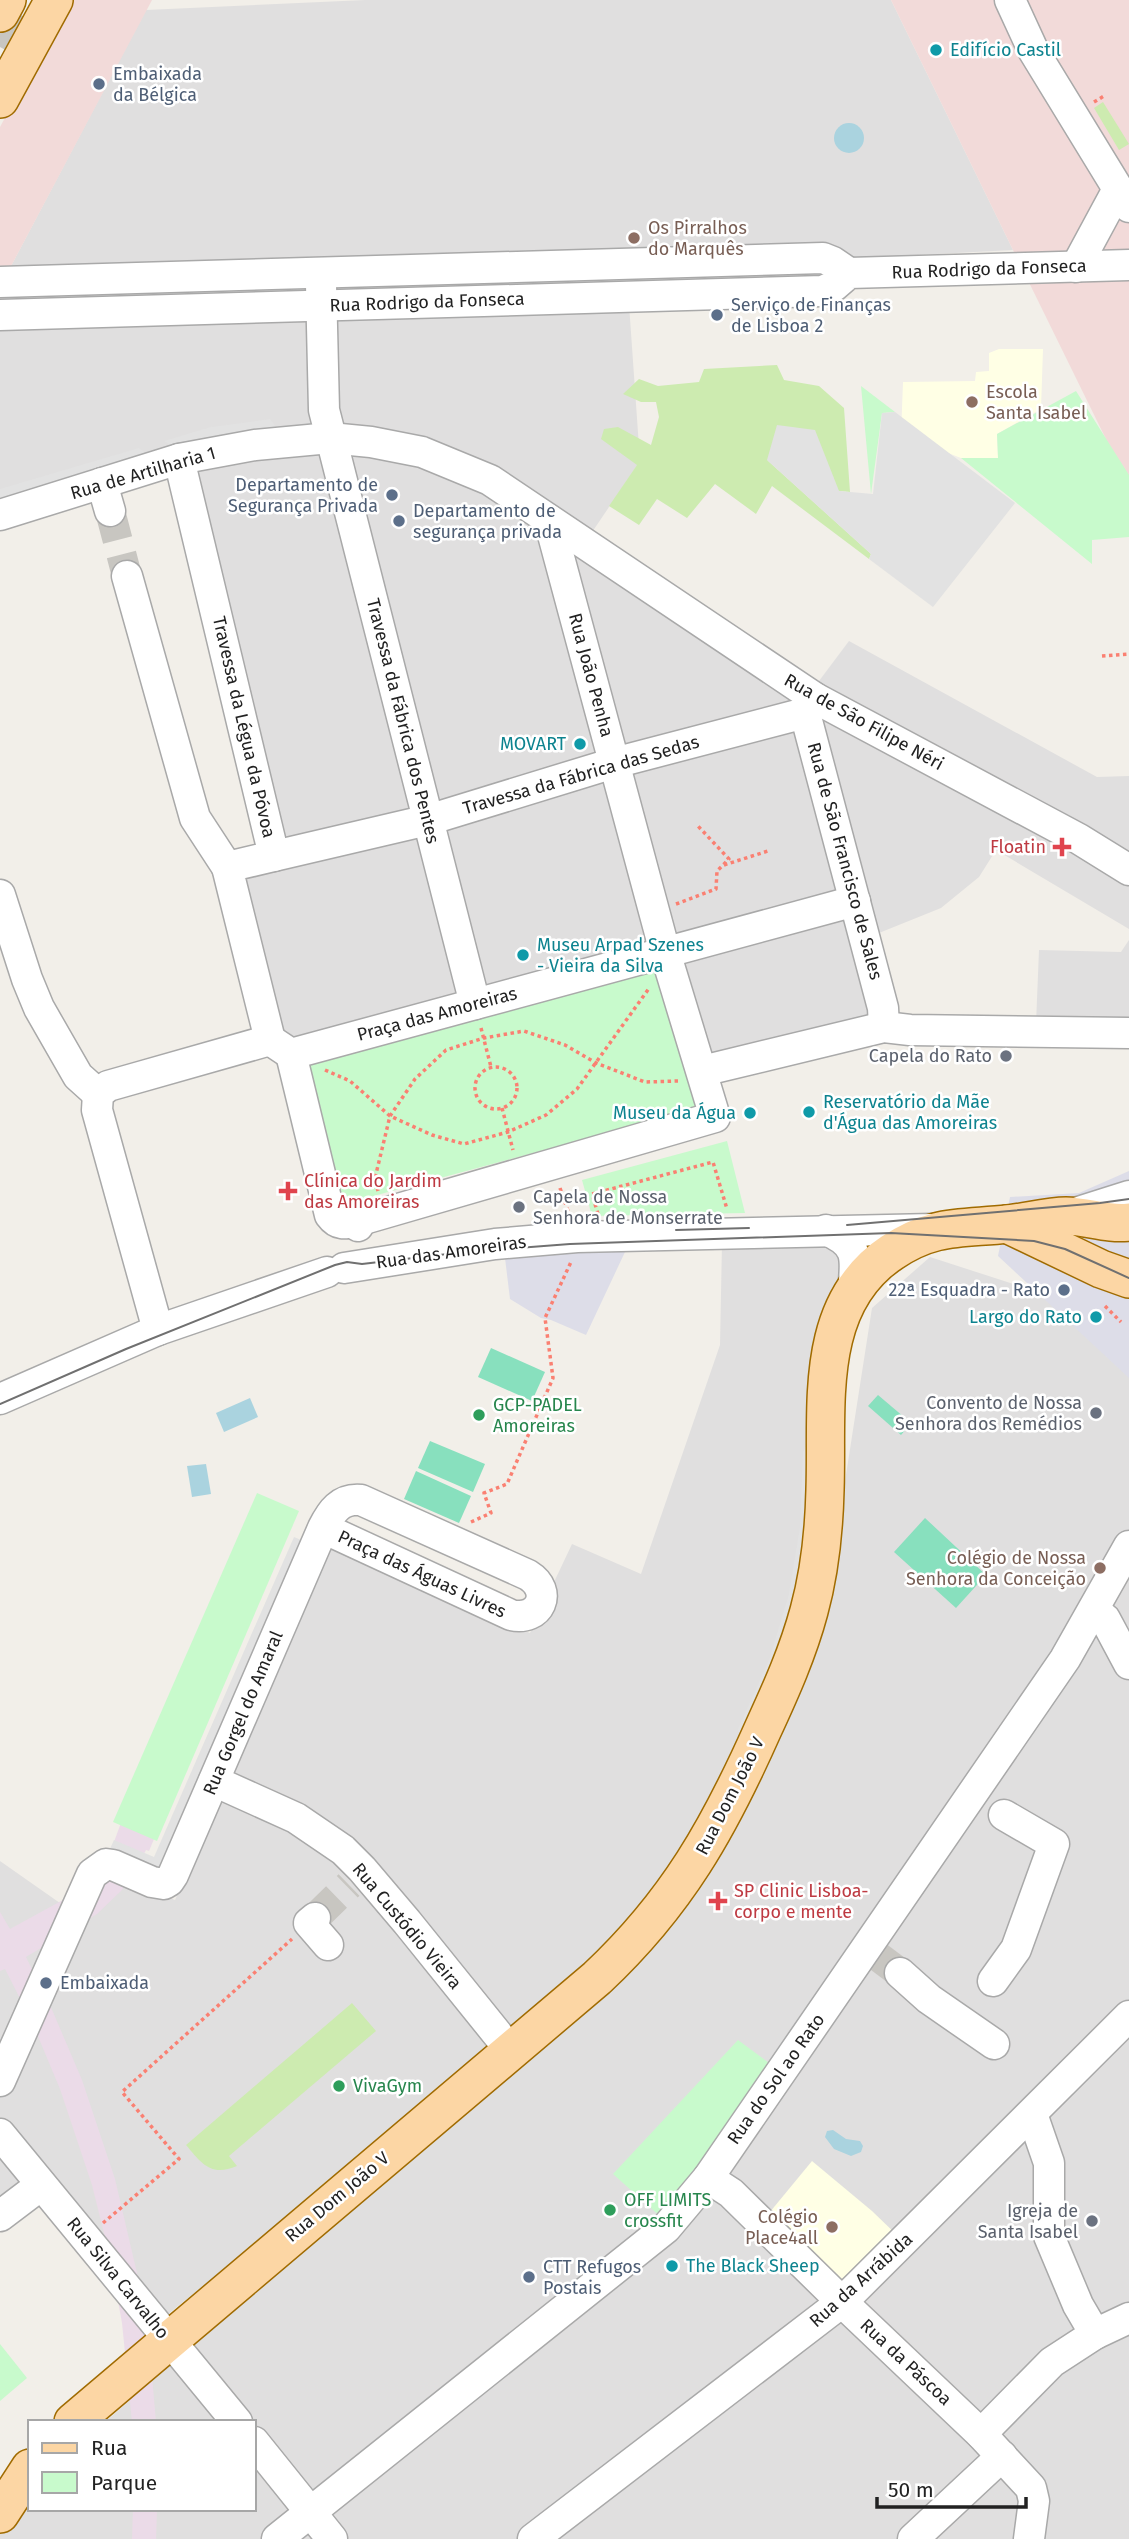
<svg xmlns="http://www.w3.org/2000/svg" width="1129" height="2539" viewBox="0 0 1129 2539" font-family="'Fira Sans',sans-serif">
  <rect width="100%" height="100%" fill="#f2efe9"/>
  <g fill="#e0dfdf">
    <polygon points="365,0 891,0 1013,250 629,270 628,290 640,461 578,553 797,692 876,1019 707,1063 284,1041 238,870 286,861 191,456 0,512 0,287 146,10"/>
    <polygon points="849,641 1097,777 1129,776 1129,929 996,850 979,877 941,908 874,935 815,718 819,681"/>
    <polygon points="1129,940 1129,1028 1036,1024 1039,950 1121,952"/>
    <polygon points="857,1238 794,1630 730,1783 593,1971 162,2319 50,2177 0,2200 0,1861 77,1915 118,1876 175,1900 220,1798 325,1543 530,1633 572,1544 641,1574 720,1345 722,1243"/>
    <polygon points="930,1257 1069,1302 1129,1376 1129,2539 0,2539 0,2526 30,2492 30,2509 254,2509 254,2422 105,2422 657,1943 759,1776 824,1616 872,1308"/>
  </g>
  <g fill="#f2dad9">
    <polygon points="69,0 152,0 0,287 0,127"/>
    <polygon points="891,0 1129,0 1129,486 1013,250"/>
  </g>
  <g fill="#ebdbe8">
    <polygon points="125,1812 159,1827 149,1851 146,1850 134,1873 121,1891 97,1914 26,1957 53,2012 82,2080 115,2179 140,2286 150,2353 156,2422 132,2422 122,2323 110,2257 92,2185 60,2089 32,2022 5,1969 0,1971 0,1912 10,1929 61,1901 79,1888 111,1850"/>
    <polygon points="133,2509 157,2509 156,2539 132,2539"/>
  </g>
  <g fill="#ffffe5">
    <polygon points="999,349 1043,349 1041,409 997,434 998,458 961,458 901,435 903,382 975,381 976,372 989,371 989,353"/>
    <polygon points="812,2161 872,2211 899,2237 845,2293 765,2218"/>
  </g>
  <g fill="#cdebb0">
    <polygon points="1103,102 1129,144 1119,150 1094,108"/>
    <polygon points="777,365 784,380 819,386 844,408 850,492 839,491 767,460 871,554 869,559 772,486 756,514 715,484 687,518 657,499 639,525 609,506 637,465 601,439 604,429 618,427 651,445 659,417 656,402 641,402 623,394 639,379 658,386 699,382 704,369"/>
    <path d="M352 2003 376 2031 229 2156 237 2166C211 2177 202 2164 186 2145Z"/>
  </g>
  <g fill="#c8facc">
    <polygon points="861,386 895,412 882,413 871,494"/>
    <polygon points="1076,391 1129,475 1129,537 1092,540 1092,564 961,458 998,458 997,434"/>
    <polygon points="657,964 696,1109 340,1205 302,1060"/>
    <polygon points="727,1141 745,1213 592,1216 582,1180"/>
    <polygon points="257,1493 299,1511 157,1841 113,1822"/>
    <polygon points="738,2040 773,2066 662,2218 613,2174"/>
    <polygon points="0,2344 27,2378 0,2401"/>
  </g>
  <g fill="#88e0be">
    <polygon points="491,1348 545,1372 532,1401 478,1377"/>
    <polygon points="878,1395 911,1423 901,1435 868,1406"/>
    <polygon points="430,1441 485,1464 473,1492 418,1468"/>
    <polygon points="416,1471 471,1496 459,1523 404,1499"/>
    <polygon points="925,1518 986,1575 956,1608 894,1552"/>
  </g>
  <g fill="#e2e2e2">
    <polygon points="822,267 829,278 355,295 354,281"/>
    <polygon points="289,283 290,297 2,306 6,291"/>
    <polygon points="895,412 1015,503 933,607 869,559 871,554 767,460 777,425 815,430 839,491 873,494 882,413"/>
    <polygon points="270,419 279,431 177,449 164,441 211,427"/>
    <polygon points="139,448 152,457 0,502 0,489"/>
    <polygon points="808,1443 805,1527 795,1595 773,1661 740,1736 738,1729 769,1660 789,1594 800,1527 803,1452"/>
    <polygon points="294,1537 306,1542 161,1876 108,1853 114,1840 154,1857"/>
  </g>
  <g fill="#dddde8">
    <polygon points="1129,1171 1129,1378 998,1256 1010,1197 1079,1193"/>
    <polygon points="625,1244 625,1252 586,1335 551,1320 541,1318 510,1299 505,1258"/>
  </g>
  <g fill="#aad3df">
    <circle cx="849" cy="138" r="15"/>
    <polygon points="250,1398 258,1417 224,1432 216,1413"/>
    <polygon points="206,1464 211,1494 192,1497 187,1466"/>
    <polygon points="833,2130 846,2139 860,2141 863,2146 861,2152 851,2156 834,2149 825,2137 827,2131"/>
  </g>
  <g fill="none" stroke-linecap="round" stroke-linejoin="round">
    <g stroke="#c8c6c1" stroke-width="30" stroke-dasharray="30 15" stroke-linecap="butt">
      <polyline points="110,511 127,576"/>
      <polyline points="315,1918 349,1885"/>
      <polyline points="876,1955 900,1973"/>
    </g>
    <polyline stroke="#c8c6c1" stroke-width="38" stroke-dasharray="38 19" stroke-linecap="butt" points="0,47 26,0"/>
    <g stroke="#a9a9a9" stroke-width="33">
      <g id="minor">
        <polyline points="1010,0 1033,50 1129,207"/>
        <polyline points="1076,267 1118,189"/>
        <polyline points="0,282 823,258 833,262 849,273"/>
        <polyline points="321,285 324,410 475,1004"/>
        <polyline points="0,315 823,291 834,286 849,273 1129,265"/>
        <polyline points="179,459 274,856 227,867 270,1040"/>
        <polyline points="102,483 110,511"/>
        <polyline points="0,515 179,459 255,445 330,438 371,442 422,452 490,480 815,698 1079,839 1129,870"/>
        <polyline points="127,576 195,818 227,867"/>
        <polyline points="815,698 805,713 883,1008 884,1027"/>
        <polyline points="274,856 428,820 614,763 805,713"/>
        <polyline points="0,895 27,979 39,1008 78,1076 98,1094"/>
        <polyline points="270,1040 291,1054 855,901"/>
        <path d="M291 1054 330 1215C338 1226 345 1224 357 1221L358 1226"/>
        <polyline points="702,1071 884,1027 910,1030 1129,1033"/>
        <polyline points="1069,1215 1129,1196"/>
        <polyline points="357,1221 715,1117 665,952 549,520"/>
        <path d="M826 1230C860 1245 856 1258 853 1292"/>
        <polyline points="344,1268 495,1244 577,1237 933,1229"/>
        <polyline points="158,1330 97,1110 98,1094 108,1086 270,1040"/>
        <polyline points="0,1399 158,1330 327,1272"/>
        <polyline points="1094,1612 1105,1619 1129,1664"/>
        <polyline points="214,1781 296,1818 343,1850 362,1869 407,1922 511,2051"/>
        <polyline points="315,1918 309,1923 328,1945"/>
        <polyline points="900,1973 929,1999 994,2044"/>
        <polyline points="993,1981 1016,1949 1054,1844 1004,1815"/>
        <path d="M0 2081 92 1874 106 1864 113 1865 152 1882 164 1884 169 1881 173 1875 323 1528C331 1512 340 1498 361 1500L528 1575C554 1591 540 1622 511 1615L323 1528"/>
        <polyline points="1032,2114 1049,2163 1049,2236 1078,2305 1095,2334"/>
        <polyline points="0,2134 237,2422"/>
        <polyline points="708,2178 731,2193 842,2302 981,2434 1031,2488 1034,2501 1029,2539"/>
        <polyline points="0,2216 41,2185"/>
        <polyline points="981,2434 1052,2362 1095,2334 1129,2318"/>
        <polyline points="254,2442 332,2539"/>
        <polyline points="277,2539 666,2228 708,2178 1065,1659 1129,1546"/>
        <polyline points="533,2539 842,2302 1129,2016"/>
        <polyline points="913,2539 1002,2456"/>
      </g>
    </g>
    <g stroke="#a06b00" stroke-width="40">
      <g id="major">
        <polyline points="0,13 7,0"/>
        <polyline points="0,99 54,0"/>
        <polyline points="1007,1224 1101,1269 1129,1279"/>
        <path d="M73 2422 597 1978C677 1903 719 1828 763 1729 781 1690 798 1652 809 1611 820 1571 824 1531 825 1490 828 1407 812 1305 892 1252 934 1224 961 1229 1008 1224 1027 1222 1047 1216 1066 1216 1087 1216 1108 1225 1129 1222"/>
        <polyline points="0,2514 30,2468"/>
      </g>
    </g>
    <g stroke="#fa8072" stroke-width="3.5" stroke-dasharray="3.5 3.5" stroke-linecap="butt">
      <polyline points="1094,102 1104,96"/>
      <polyline points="1102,656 1129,654"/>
      <polyline points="724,865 768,851"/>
      <polyline points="676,904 716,889 717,871 729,859 697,825"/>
      <polyline points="481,1028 491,1067"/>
      <circle cx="496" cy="1088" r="21"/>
      <polyline points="325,1070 350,1081 390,1116 432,1135 464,1144 508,1132 546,1115 577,1089 650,987"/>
      <polyline points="502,1108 513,1150"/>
      <polyline points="560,1188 569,1214"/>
      <polyline points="378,1191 375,1178 390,1116 415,1079 446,1050 484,1038 524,1031 565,1045 596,1063 645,1082 678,1081"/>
      <polyline points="598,1214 592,1194 713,1162 727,1209"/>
      <polyline points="1105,1306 1121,1322"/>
      <polyline points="471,1522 491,1513 484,1493 507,1484 553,1378 545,1318 571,1262"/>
      <polyline points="103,2223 179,2159 122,2092 292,1939"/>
    </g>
    <use href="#minor" stroke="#fff" stroke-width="30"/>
    <use href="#major" stroke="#fcd6a4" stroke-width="37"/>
    <g stroke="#707070" stroke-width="2">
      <polyline points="847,1225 1100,1203 1129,1199"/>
      <polyline points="676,1230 749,1228"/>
      <polyline points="0,1404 126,1349 335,1265 347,1262 362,1264 465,1252 570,1244 891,1233 1034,1241 1065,1249 1129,1278"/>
    </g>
  </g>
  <g fill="#0f9aa8" stroke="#fff" stroke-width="2.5">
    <circle cx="936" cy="50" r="7"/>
    <circle cx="580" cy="744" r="7"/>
    <circle cx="523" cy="955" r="7"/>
    <circle cx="809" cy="1112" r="7"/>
    <circle cx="750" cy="1113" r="7"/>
    <circle cx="1096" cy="1317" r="7"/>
    <circle cx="672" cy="2266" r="7"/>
  </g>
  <g fill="#5c6f8a" stroke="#fff" stroke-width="2.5">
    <circle cx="99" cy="84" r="7"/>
    <circle cx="717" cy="315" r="7"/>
    <circle cx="392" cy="495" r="7"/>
    <circle cx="399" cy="521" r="7"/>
    <circle cx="1064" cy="1290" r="7"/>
    <circle cx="46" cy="1983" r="7"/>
    <circle cx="529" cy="2277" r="7"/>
  </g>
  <g fill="#8d6e63" stroke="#fff" stroke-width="2.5">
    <circle cx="634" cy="238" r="7"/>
    <circle cx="972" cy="402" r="7"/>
    <circle cx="1100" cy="1568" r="7"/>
    <circle cx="832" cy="2227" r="7"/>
  </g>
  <g fill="#e0444e" stroke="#fff" stroke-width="2.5">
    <path d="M1058.5 836.5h7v7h7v7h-7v7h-7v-7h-7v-7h7z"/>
    <path d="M284.5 1180.5h7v7h7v7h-7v7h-7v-7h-7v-7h7z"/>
    <path d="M714.5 1890.5h7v7h7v7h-7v7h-7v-7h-7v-7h7z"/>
  </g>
  <g fill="#6b7280" stroke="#fff" stroke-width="2.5">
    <circle cx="1006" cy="1056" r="7"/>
    <circle cx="519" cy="1207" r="7"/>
    <circle cx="1096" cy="1413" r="7"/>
    <circle cx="1092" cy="2221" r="7"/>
  </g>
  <g fill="#2e9e5b" stroke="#fff" stroke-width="2.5">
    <circle cx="479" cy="1415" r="7"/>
    <circle cx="339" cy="2086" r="7"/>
    <circle cx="610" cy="2210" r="7"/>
  </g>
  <g text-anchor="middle" stroke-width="5" stroke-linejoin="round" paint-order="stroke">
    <g font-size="18" fill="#0d838f" stroke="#fff" text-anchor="start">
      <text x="950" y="56">Edifício Castil</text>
      <text x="566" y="750" text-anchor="end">MOVART</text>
      <text x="537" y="951">Museu Arpad Szenes<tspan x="537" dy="21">- Vieira da Silva</tspan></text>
      <text x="823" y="1108">Reservatório da Mãe<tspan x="823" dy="21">d'Água das Amoreiras</tspan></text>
      <text x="736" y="1119" text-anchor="end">Museu da Água</text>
      <text x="1082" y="1323" text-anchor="end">Largo do Rato</text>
      <text x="686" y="2272">The Black Sheep</text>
    </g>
    <g font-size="18" fill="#4e5e75" stroke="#fff" text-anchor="start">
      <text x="113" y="80">Embaixada<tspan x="113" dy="21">da Bélgica</tspan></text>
      <text x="731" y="311">Serviço de Finanças<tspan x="731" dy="21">de Lisboa 2</tspan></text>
      <text x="378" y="491" text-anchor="end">Departamento de<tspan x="378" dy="21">Segurança Privada</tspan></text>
      <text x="413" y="517">Departamento de<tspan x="413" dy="21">segurança privada</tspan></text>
      <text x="1050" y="1296" text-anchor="end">22ª Esquadra - Rato</text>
      <text x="60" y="1989">Embaixada</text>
      <text x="543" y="2273">CTT Refugos<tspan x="543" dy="21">Postais</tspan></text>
    </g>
    <g font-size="18" fill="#785e54" stroke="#fff" text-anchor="start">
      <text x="648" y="234">Os Pirralhos<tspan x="648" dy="21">do Marquês</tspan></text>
      <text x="986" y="398">Escola<tspan x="986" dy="21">Santa Isabel</tspan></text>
      <text x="1086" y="1564" text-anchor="end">Colégio de Nossa<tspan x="1086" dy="21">Senhora da Conceição</tspan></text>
      <text x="818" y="2223" text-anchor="end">Colégio<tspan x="818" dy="21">Place4all</tspan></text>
    </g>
    <g font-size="18" fill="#222" stroke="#fff">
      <text transform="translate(989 269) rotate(-2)" y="6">Rua Rodrigo da Fonseca</text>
      <text transform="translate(427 302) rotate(-2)" y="6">Rua Rodrigo da Fonseca</text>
      <text transform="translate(143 473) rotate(-16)" y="6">Rua de Artilharia 1</text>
      <text transform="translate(591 675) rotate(75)" y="6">Rua João Penha</text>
      <text transform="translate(403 721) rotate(76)" y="6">Travessa da Fábrica dos Pentes</text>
      <text transform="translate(864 722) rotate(29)" y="6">Rua de São Filipe Néri</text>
      <text transform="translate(244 727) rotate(77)" y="6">Travessa da Légua da Póvoa</text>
      <text transform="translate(581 775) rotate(-16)" y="6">Travessa da Fábrica das Sedas</text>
      <text transform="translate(845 861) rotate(75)" y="6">Rua de São Francisco de Sales</text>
      <text transform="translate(437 1014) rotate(-15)" y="6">Praça das Amoreiras</text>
      <text transform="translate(451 1252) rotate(-8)" y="6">Rua das Amoreiras</text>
      <text transform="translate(422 1574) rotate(25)" y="6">Praça das Águas Livres</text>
      <text transform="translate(243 1713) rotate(-67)" y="6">Rua Gorgel do Amaral</text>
      <text transform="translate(730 1796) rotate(-63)" y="6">Rua Dom João V</text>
      <text transform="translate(407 1926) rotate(50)" y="6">Rua Custódio Vieira</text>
      <text transform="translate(776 2079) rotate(-55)" y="6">Rua do Sol ao Rato</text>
      <text transform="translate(337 2197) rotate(-40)" y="6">Rua Dom João V</text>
      <text transform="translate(118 2278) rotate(51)" y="6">Rua Silva Carvalho</text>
      <text transform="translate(861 2280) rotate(-42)" y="6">Rua da Arrábida</text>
      <text transform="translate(906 2362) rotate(43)" y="6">Rua da Páscoa</text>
    </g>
    <g font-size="18" fill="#be3a42" stroke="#fff" text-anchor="start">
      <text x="1046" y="853" text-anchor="end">Floatin</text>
      <text x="304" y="1187">Clínica do Jardim<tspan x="304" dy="21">das Amoreiras</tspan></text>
      <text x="734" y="1897">SP Clinic Lisboa-<tspan x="734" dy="21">corpo e mente</tspan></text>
    </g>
    <g font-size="18" fill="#5b616d" stroke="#fff" text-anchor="end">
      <text x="992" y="1062">Capela do Rato</text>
      <text x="533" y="1203" text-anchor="start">Capela de Nossa<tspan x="533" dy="21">Senhora de Monserrate</tspan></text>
      <text x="1082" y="1409">Convento de Nossa<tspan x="1082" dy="21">Senhora dos Remédios</tspan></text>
      <text x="1078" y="2217">Igreja de<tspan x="1078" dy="21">Santa Isabel</tspan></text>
    </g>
    <g font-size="18" fill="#27864d" stroke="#fff" text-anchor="start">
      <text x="493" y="1411">GCP-PADEL<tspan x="493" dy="21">Amoreiras</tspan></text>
      <text x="353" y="2092">VivaGym</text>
      <text x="624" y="2206">OFF LIMITS<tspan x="624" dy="21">crossfit</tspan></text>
    </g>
  </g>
  <rect x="28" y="2420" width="228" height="91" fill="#ffffff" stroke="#a7a7a7" stroke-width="2"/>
  <rect x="42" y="2443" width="35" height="10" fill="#fcd6a4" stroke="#a7a7a7" stroke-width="2"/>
  <text x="91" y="2455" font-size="21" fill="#222222">Rua</text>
  <rect x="42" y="2472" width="35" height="21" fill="#c8facc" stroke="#a7a7a7" stroke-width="2"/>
  <text x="91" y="2490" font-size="21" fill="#222222">Parque</text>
  <path d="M877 2497v10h149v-10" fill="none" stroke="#222222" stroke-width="3.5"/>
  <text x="888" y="2497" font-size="21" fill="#222222" stroke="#ffffff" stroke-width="5" paint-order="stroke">50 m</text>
</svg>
